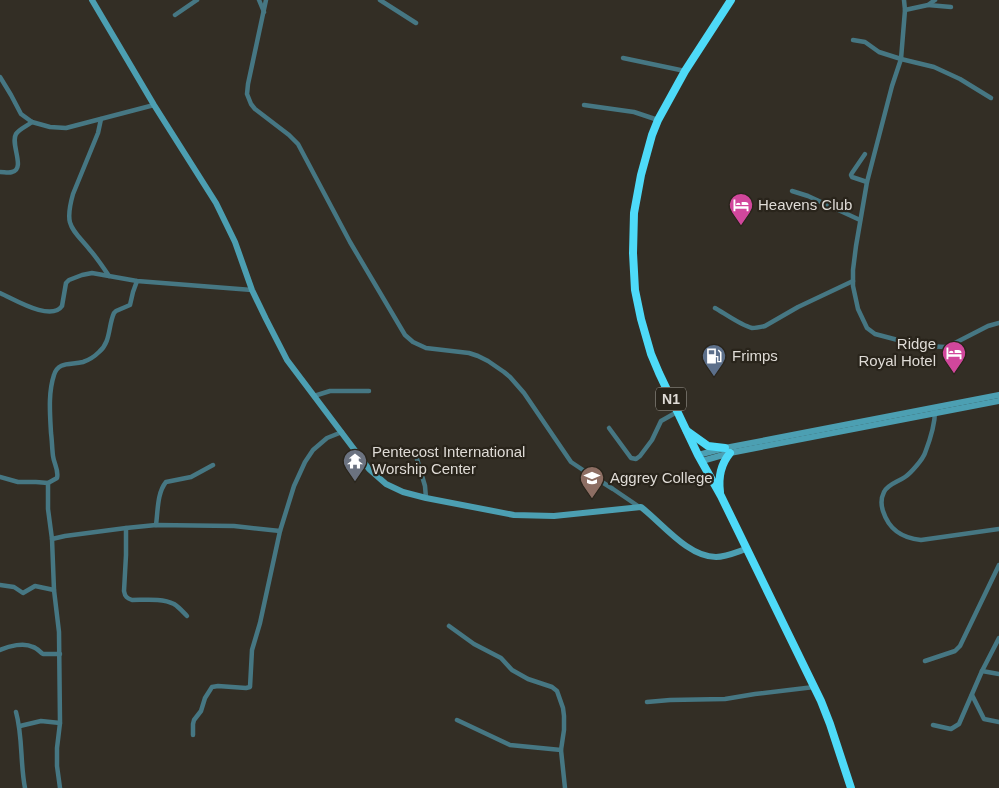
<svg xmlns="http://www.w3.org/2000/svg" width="999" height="788" viewBox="0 0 999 788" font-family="Helvetica,sans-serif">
  <rect width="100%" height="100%" fill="#332e25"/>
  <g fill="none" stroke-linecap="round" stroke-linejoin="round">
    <g stroke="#467783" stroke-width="4.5">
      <polyline points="259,0 264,12"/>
      <polyline points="266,0 248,84 247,94 251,104 255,109 289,135 298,144 350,242 405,335 413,342 426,348 469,353 478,356 488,361 504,372 510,377 524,393 571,462 583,470 613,489 638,506"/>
      <polyline points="380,0 416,23"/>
      <polyline points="904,0 905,10 901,59 892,86 867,182 856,246 853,270 853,286 858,309 867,328 875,334 913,344 927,346 945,347 951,345 988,326 999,323"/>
      <polyline points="928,5 951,7"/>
      <polyline points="905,10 928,5 935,0"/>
      <polyline points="175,15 197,0"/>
      <polyline points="853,40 865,42 879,52 901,59 934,67 960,79 991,98"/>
      <polyline points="623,58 685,71"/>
      <polyline points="0,77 11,95 21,114 32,122 50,127 66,128 154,105"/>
      <polyline points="584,105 634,112 658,120"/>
      <path d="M101 119 98 133 73 194C64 226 71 227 90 250 97 258 103 267 109 276"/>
      <polyline points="865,154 852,173 851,175 852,177 867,182"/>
      <path d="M0 172C4 172 9 173 12 172 26 169 10 144 16 134 19 129 27 126 32 122"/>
      <polyline points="792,191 808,196 860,220"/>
      <path d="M0 293C14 299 51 322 62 306L66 283 69 280 82 275 92 273 137 281 252 290"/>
      <path d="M715 308C724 313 742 326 752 328 757 328 761 327 765 326L798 307 853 281"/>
      <polyline points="314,396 330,391 369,391"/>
      <path d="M935 411C935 424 930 440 925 453 923 459 911 473 905 477 898 482 888 484 884 492 881 498 881 505 883 511 889 530 902 538 921 540L999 529"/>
      <polyline points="609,428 631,458 636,459 640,456 652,440 661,421 677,412"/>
      <polyline points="415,452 425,486 426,498"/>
      <path d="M0 477 18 482H36L48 483 57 478C59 470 54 464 53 456 52 448 52 440 51 433 50 414 48 393 54 375 58 361 71 365 83 362 89 360 95 356 99 352 111 342 108 326 114 313L116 311 130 305 133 292 137 281"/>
      <polyline points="48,483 48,509 52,539 54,590 59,632 60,723 57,748 57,766 60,788"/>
      <path d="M156 525C158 511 157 493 166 482L191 477 213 465"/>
      <path d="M126 528V555L124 591C125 597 127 598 132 600 145 600 162 598 174 604 179 607 183 612 187 616"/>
      <polyline points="52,539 65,536 126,528 156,525 234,526 280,531"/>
      <polyline points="0,585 14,587 23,593 35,586 54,590"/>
      <polyline points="449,626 474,644 501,658 512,670 528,679 552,687 557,691 563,708 564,716 564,730 561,750 565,788"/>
      <path d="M0 650C9 646 24 642 33 647 37 648 40 652 43 654H60"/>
      <polyline points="925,661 955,651 960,646 999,565"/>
      <polyline points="982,671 999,674"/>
      <polyline points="972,695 984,719 999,722"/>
      <polyline points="647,702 670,700 725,699 755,694 814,687"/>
      <path d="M16 712C23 737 20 763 25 788"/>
      <polyline points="457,720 510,745 561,750"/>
      <polyline points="933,725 951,729 959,724 982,671 999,638"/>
      <polyline points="20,726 41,721 60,723"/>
      <polyline points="193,735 193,724 194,720 201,711 205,698 212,687 218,686 246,688 250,687 252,650 260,623 280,531 294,486 305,462 313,450 327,438 342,432"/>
    </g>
    <g stroke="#4c9fb2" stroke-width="6">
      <path d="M92 0 154 105 216 203 235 242 252 290 266 319 287 360 369 469 386 484 403 492 426 498 514 515 554 516 641 507C662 523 688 557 716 557 726 557 737 552 746 549"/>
      <polyline points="698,455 725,448 999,395"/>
      <polyline points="702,461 730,453 999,401"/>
    </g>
    <g stroke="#4edaf8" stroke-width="8">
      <polyline points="731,0 685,71 658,120 652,135 641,175 634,213 633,253 635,290 641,319 651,354 659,373 698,455 721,496 821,701 830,724 851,788"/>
      <polyline points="687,431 708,446 725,448"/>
      <path d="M720 492C718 477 721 464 730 453"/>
    </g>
  </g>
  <defs>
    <g id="hotel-pin" transform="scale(1.25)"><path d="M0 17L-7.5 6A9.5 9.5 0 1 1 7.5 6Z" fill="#d1479c" stroke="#29241b"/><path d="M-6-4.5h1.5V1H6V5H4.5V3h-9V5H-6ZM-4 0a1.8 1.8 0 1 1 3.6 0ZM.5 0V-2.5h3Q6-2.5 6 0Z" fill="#fff"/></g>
    <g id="fuel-pin" transform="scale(1.25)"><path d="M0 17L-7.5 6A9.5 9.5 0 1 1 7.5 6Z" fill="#5c6f8a" stroke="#29241b"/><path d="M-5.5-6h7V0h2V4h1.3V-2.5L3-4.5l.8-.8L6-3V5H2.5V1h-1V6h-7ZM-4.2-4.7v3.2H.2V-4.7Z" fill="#fff"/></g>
    <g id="temple-pin" transform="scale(1.25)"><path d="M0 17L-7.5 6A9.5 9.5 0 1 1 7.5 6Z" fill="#6b7280" stroke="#29241b"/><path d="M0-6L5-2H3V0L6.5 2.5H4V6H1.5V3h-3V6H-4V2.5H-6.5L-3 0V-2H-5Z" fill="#fff"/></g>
    <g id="school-pin" transform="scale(1.25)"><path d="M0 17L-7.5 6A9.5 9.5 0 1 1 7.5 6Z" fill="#8d6e63" stroke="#29241b"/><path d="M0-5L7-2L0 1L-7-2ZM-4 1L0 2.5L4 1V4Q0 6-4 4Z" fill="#fff"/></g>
  </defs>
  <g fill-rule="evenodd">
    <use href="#hotel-pin" x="741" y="205"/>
    <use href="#hotel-pin" x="954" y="353"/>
    <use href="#fuel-pin" x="714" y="356"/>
    <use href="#temple-pin" x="355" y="461"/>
    <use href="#school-pin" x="592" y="478"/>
  </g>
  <g text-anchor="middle" stroke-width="4.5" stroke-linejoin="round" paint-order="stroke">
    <rect fill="#29241b" stroke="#a8a49e" stroke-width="1" x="656" y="387.5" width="30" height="23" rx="4"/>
    <g font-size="14" font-weight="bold" fill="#dfdbd6">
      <text x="671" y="404">N1</text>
    </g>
    <g font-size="15" fill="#dfdbd6" stroke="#29241b" text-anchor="start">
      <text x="758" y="210">Heavens Club</text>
      <text x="936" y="349" text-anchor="end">Ridge<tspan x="936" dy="17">Royal Hotel</tspan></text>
      <text x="732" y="361">Frimps</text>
      <text x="372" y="457">Pentecost International<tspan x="372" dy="17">Worship Center</tspan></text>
      <text x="610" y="483">Aggrey College</text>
    </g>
  </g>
</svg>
